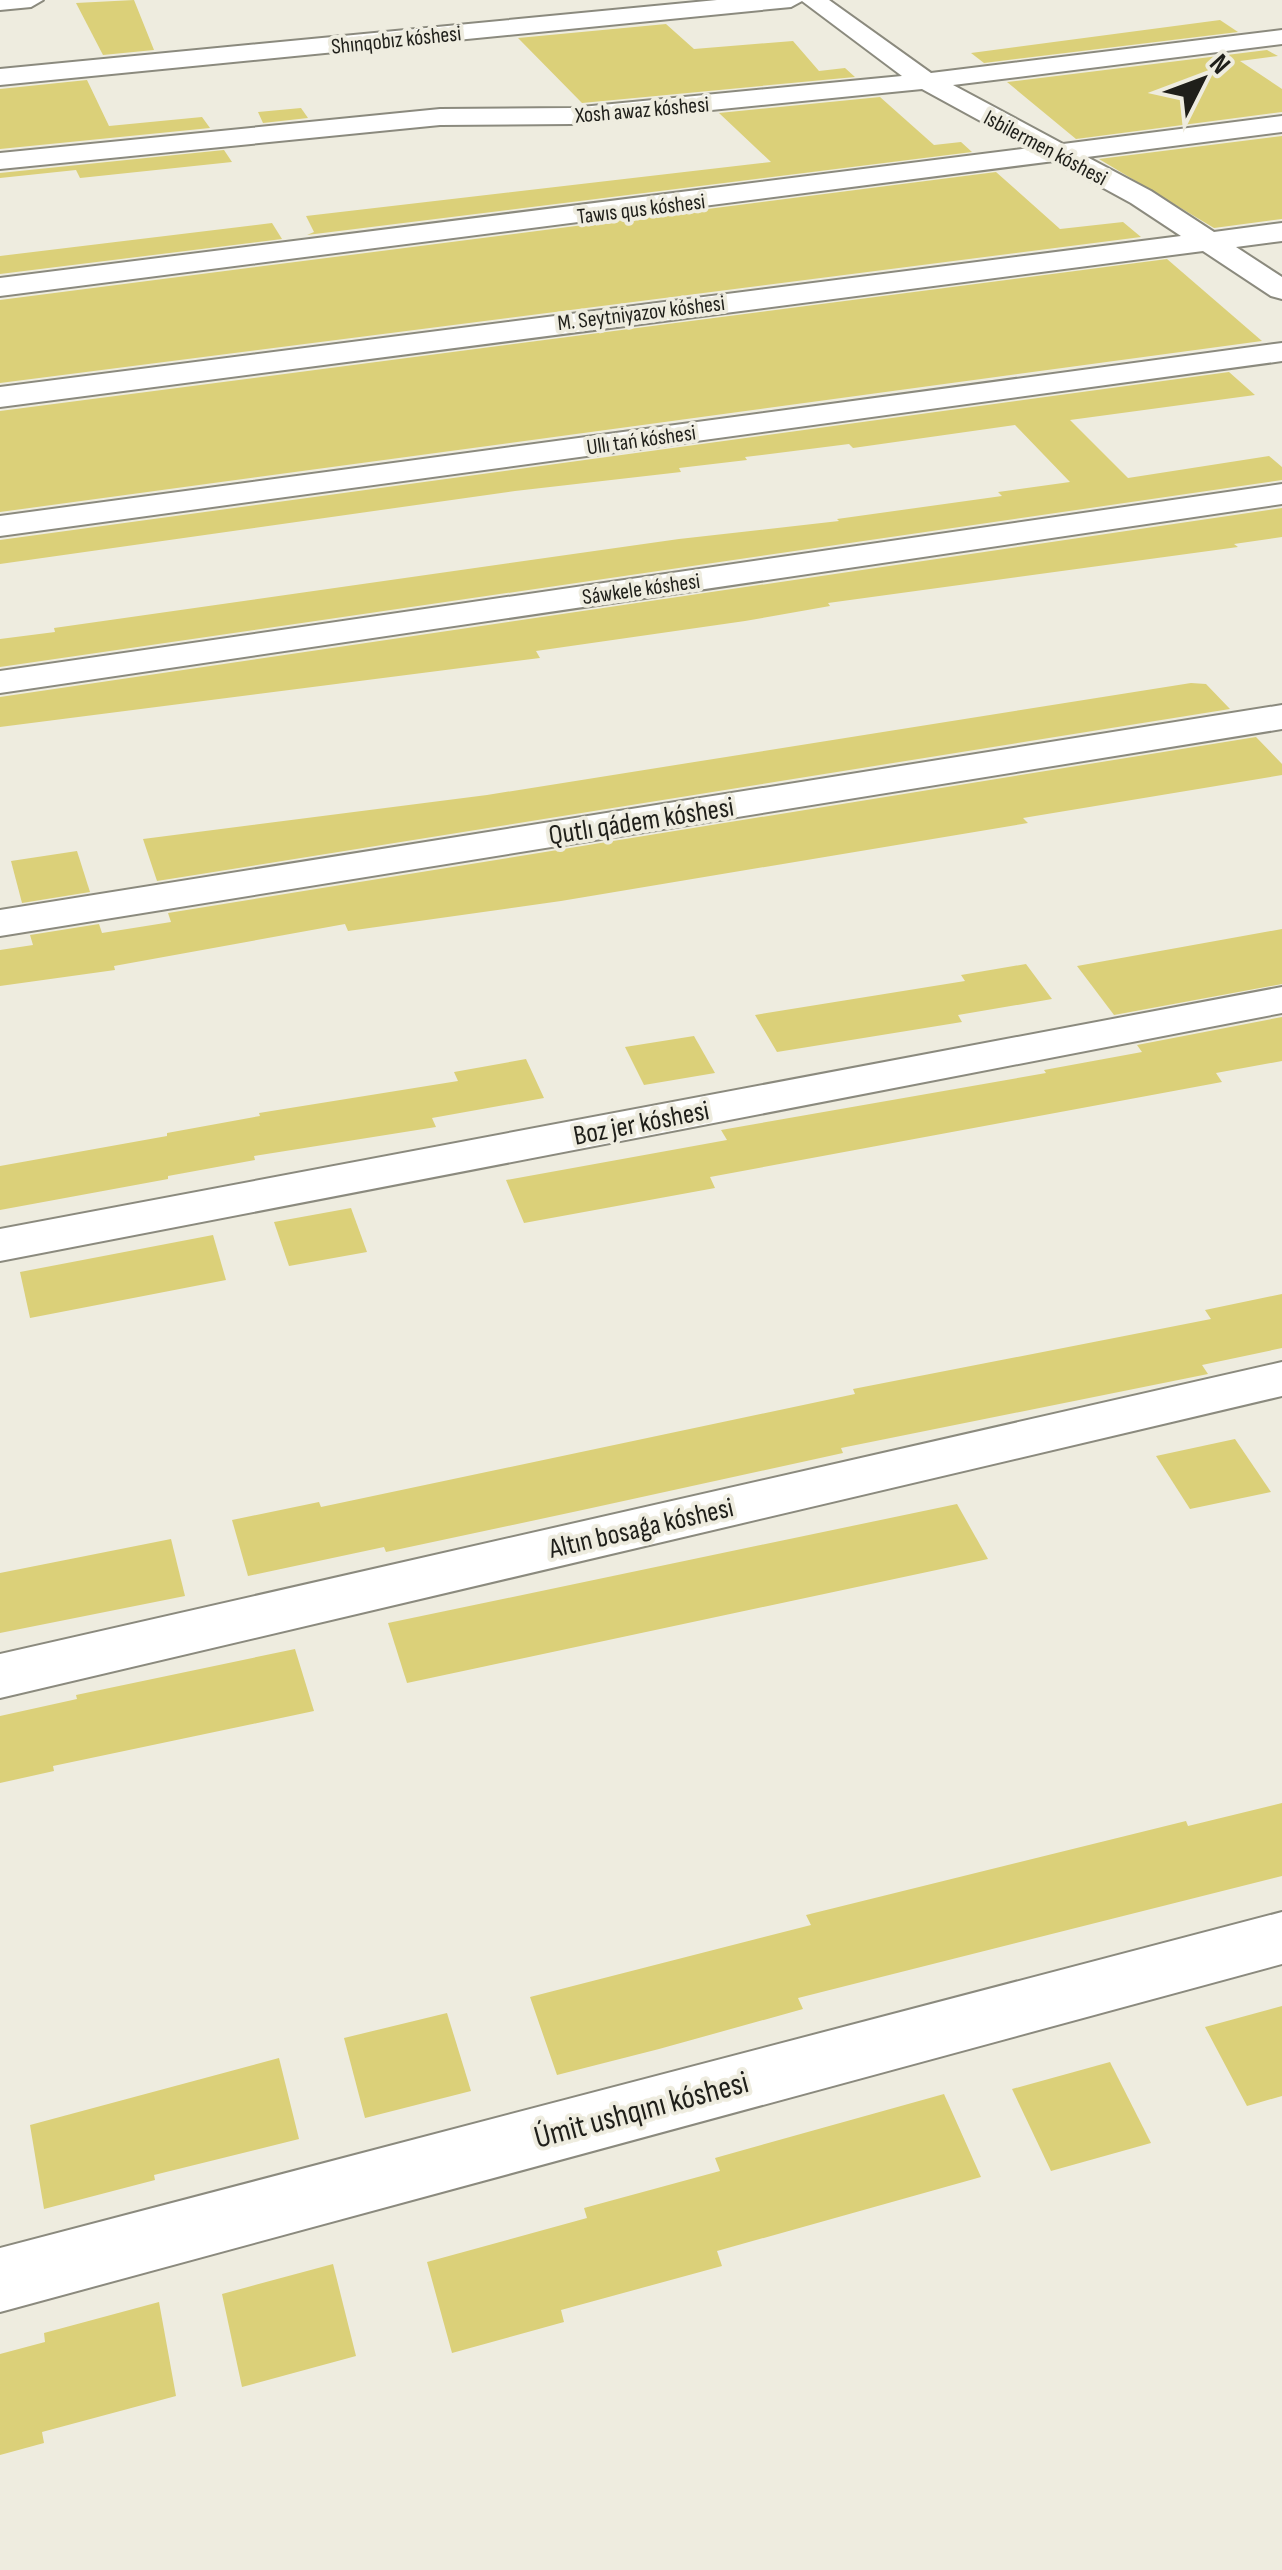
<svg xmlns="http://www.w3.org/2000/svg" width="1282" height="2570" viewBox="0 0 1282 2570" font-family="'Sofia Sans Condensed',sans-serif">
  <rect width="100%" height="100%" fill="#eeecdf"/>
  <g fill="#dbd079">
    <polygon points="134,0 154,50 103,55 76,3"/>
    <polygon points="1220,20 1238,32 984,63 971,53"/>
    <polygon points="666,24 694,49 793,41 819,71 845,68 855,77 582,103 518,38"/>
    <polygon points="1267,50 1278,56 1240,61 1282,89 1282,112 1076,139 1007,82"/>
    <polygon points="87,80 109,126 202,117 210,128 0,149 0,89"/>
    <polygon points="880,97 934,145 961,142 972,152 307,235 314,232 306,216 771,162 719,113"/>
    <polygon points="301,108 308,118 263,123 258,112"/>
    <polygon points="1282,136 1282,219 1214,228 1099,159"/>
    <polygon points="224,150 232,162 80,178 76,170 0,178 0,173"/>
    <polygon points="996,172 1060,229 1123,222 1141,237 0,383 0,300"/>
    <polygon points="272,223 282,239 0,274 0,256"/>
    <polygon points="1167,259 1262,341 0,512 0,411"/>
    <polygon points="1229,372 1255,395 1070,420 1128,478 1269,456 1282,467 1282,480 0,667 0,639 55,632 54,628 679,539 839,521 837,519 1002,496 998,492 1070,482 1015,425 853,448 849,444 745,457 747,460 679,468 681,472 515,491 0,564 0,540"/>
    <polygon points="1282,508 1282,537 1234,544 1238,547 828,603 830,606 745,621 536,651 540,658 0,727 0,697"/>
    <polygon points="1191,683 1206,684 1230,709 157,881 143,839 487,795"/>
    <polygon points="1256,737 1282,764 1282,775 1023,818 1028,823 561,901 348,931 345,924 114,966 115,970 0,986 0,950 33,945 30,935 99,924 102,933 171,922 168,913"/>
    <polygon points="77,851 90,892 22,903 11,861"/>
    <polygon points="1282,929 1282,984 1114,1015 1077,966"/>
    <polygon points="1026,964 1052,999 958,1015 962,1022 777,1052 755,1015 965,981 961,975"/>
    <polygon points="1282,1017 1282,1061 1216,1073 1222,1082 710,1177 715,1188 524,1223 506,1180 727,1140 721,1130 1046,1073 1044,1070 1142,1052 1137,1045"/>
    <polygon points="694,1036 715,1073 644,1085 625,1047"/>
    <polygon points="526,1059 544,1098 432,1118 436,1127 254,1156 255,1160 168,1176 168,1179 0,1210 0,1166 167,1136 167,1133 260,1116 259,1113 458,1081 454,1072"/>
    <polygon points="351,1208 367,1252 289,1266 274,1222"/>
    <polygon points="213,1235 226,1280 30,1318 20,1272"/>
    <polygon points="1282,1294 1282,1348 1202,1365 1208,1374 841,1448 843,1453 587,1509 386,1552 384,1547 248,1576 232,1520 319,1502 321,1507 855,1394 853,1389 1211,1319 1205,1310"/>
    <polygon points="1235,1439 1271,1492 1190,1509 1156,1456"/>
    <polygon points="957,1504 988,1559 407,1683 388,1623"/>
    <polygon points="171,1539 185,1596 0,1633 0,1573"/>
    <polygon points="295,1649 314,1711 53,1766 54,1771 0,1783 0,1716 77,1699 76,1695"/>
    <polygon points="1282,1803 1282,1876 798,1998 803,2009 659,2049 557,2075 530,1997 811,1925 806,1915 1186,1821 1188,1826"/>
    <polygon points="1282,2006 1282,2096 1247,2106 1205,2027"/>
    <polygon points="447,2013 471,2091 365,2118 344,2038"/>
    <polygon points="279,2058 299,2139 154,2175 155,2180 44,2209 30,2125"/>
    <polygon points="1110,2062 1151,2143 1051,2171 1012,2089"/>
    <polygon points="944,2094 981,2177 717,2251 722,2266 561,2310 564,2322 452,2353 427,2262 587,2218 584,2208 720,2171 715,2158"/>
    <polygon points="333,2264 356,2356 242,2387 222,2294"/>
    <polygon points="159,2302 176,2396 42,2432 44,2443 0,2455 0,2354 45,2342 44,2333"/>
  </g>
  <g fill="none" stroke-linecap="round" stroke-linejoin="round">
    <g stroke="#8b8a7e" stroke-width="4">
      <g id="minor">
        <polygon points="0,0 43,0 31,7 0,10"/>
        <polygon points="717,0 829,0 931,73 1282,30 1282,44 953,85 1063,144 1282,116 1282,132 1087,157 1151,191 1214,232 1282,223 1282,241 1236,247 1282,277 1282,299 1271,296 1203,251 0,407 0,387 1181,236 1131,203 1054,161 0,296 0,278 1030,148 922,89 571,124 440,125 0,169 0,153 440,109 571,108 902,76 802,1 791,7 0,85 0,69"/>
        <polygon points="1282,343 1282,361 0,536 0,516"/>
        <polygon points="1282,484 1282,504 0,693 0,671"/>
        <polygon points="1282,705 1282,729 0,936 0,910"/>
        <polygon points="1282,987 1282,1013 0,1261 0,1229"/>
        <polygon points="1282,1362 1282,1396 0,1698 0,1654"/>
        <polygon points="1282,1912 1282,1964 0,2312 0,2248"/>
      </g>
    </g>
    <use href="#minor" fill="#fff" fill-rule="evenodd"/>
  </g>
  <g text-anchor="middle" stroke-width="8" stroke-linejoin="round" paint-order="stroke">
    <g font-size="22" fill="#1f1f1a" stroke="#eeecdf">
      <text transform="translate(396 39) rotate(-6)" y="8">Shınqobız kóshesi</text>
      <text transform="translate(642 109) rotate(-5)" y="8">Xosh awaz kóshesi</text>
      <text transform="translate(1046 147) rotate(28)" y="8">Isbilermen kóshesi</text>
      <text transform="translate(641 208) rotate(-7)" y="8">Tawıs qus kóshesi</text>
      <text transform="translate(641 312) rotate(-7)" y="8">M. Seytniyazov kóshesi</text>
      <text transform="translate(641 439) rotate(-8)" y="8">Ullı tań kóshesi</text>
      <text transform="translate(641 588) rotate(-8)" y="8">Sáwkele kóshesi</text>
    </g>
    <g font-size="28" fill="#1f1f1a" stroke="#eeecdf">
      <text transform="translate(641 820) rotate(-9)" y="10">Qutlı qádem kóshesi</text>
      <text transform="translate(641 1122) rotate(-11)" y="10">Boz jer kóshesi</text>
      <text transform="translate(641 1527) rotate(-13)" y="10">Altın bosaǵa kóshesi</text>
    </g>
    <g font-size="32" fill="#1f1f1a" stroke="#eeecdf">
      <text transform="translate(641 2109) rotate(-15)" y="11">Úmit ushqını kóshesi</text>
    </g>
  </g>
  <g transform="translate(1202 80) rotate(48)" stroke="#eeecdf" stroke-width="8" paint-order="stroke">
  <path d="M0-8L18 38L0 25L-18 38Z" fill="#1f1f1a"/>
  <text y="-15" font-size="28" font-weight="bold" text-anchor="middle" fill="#1f1f1a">N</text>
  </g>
</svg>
